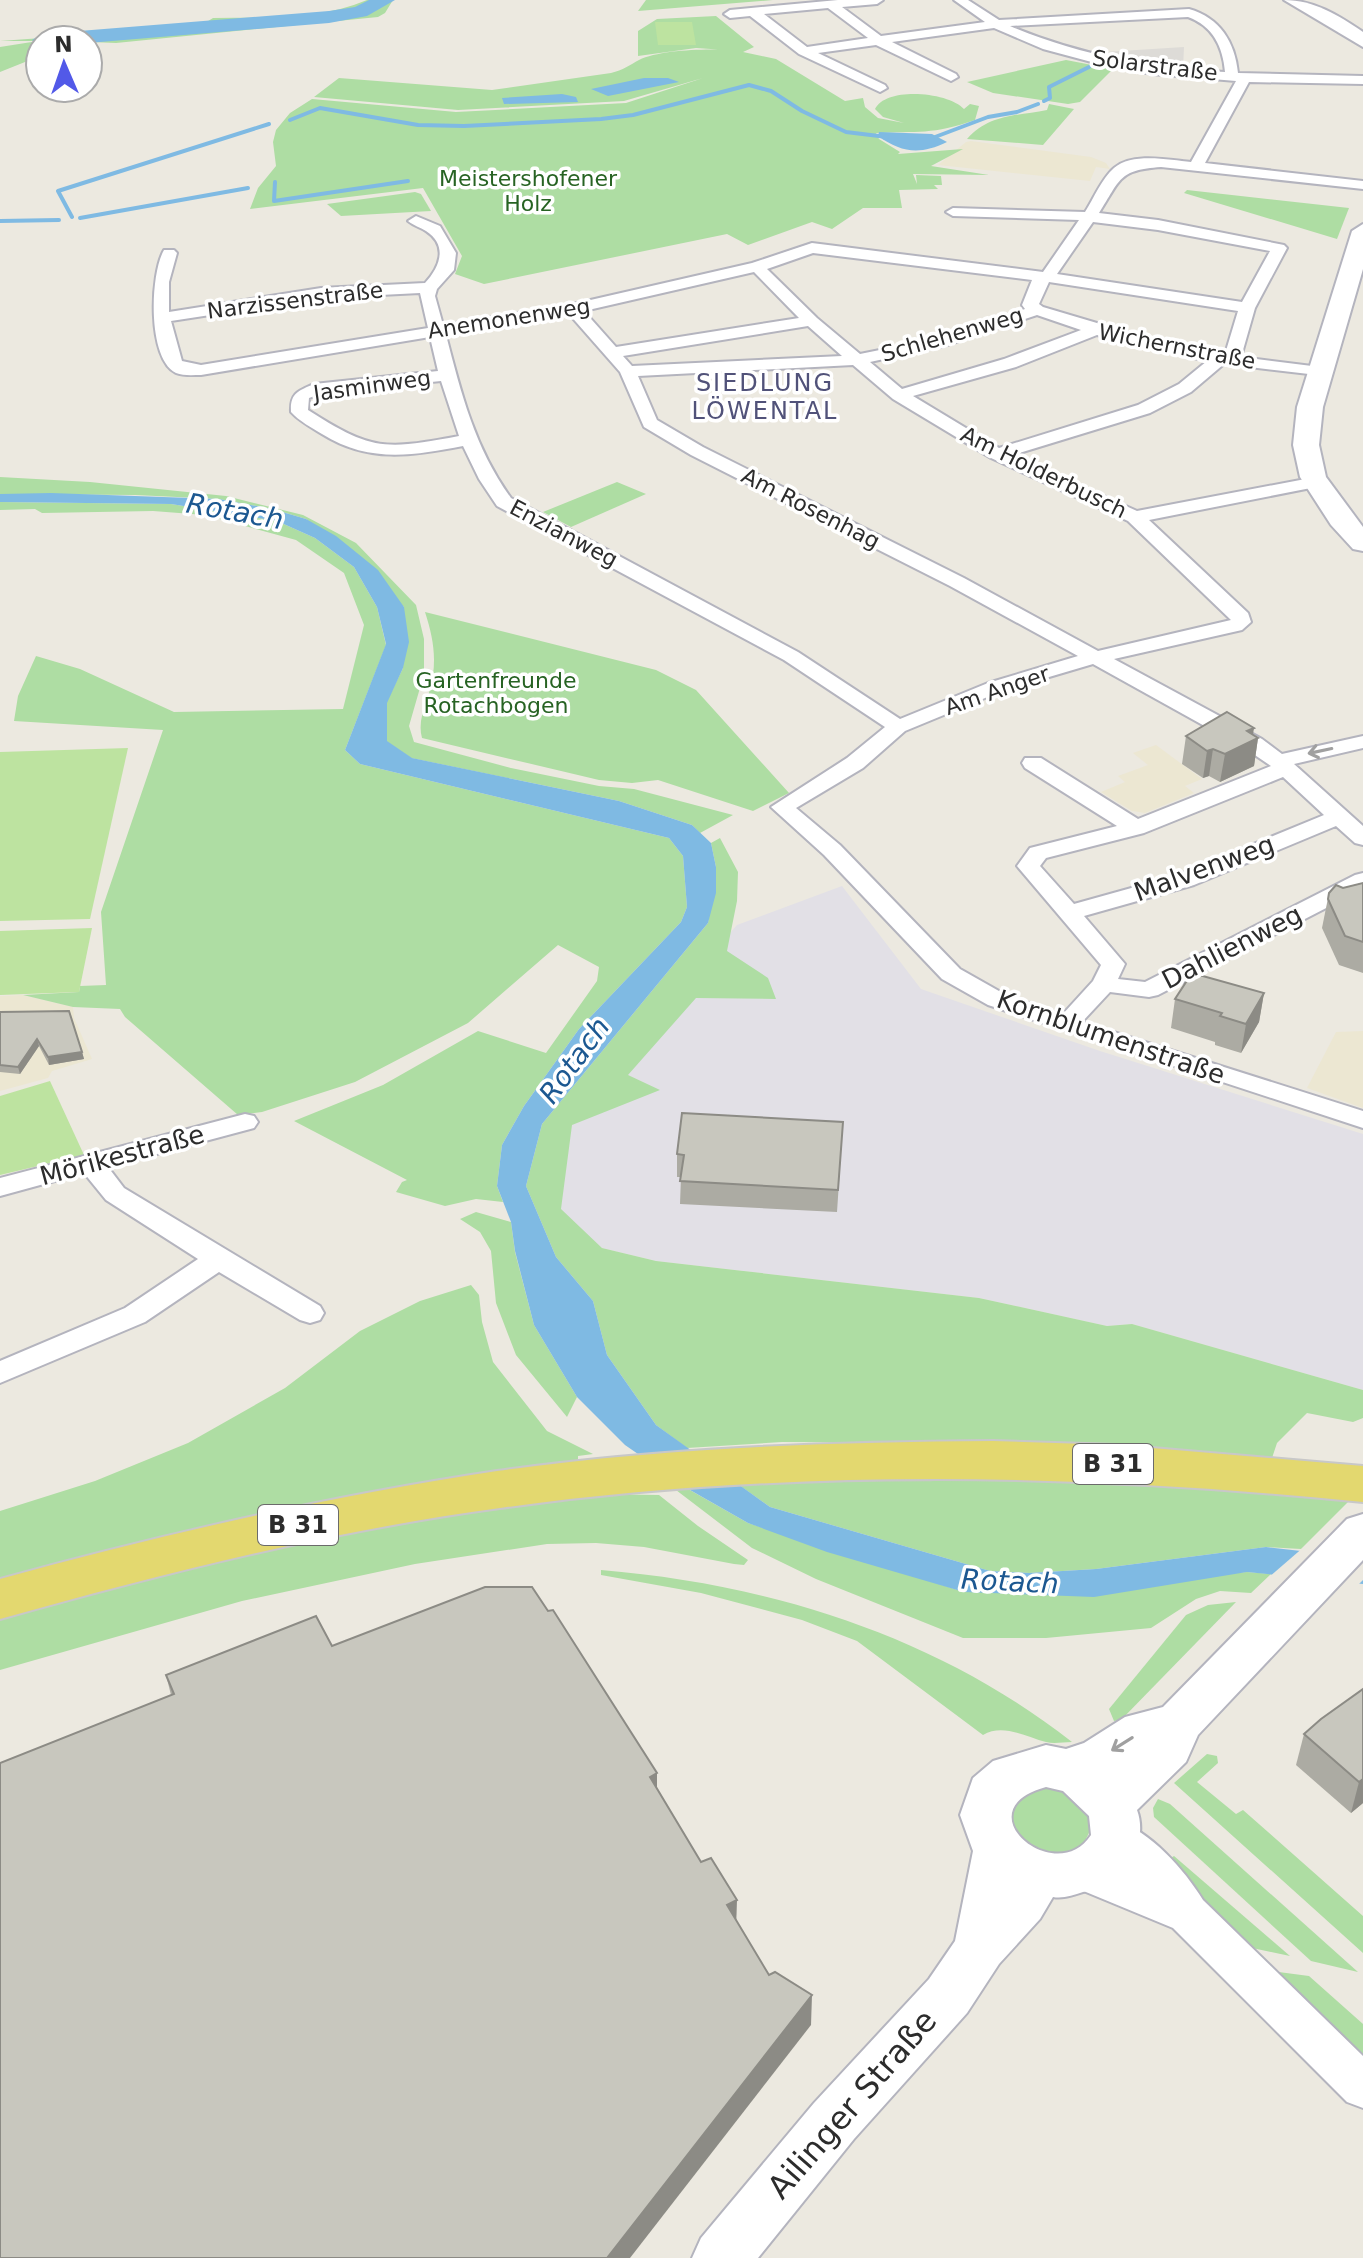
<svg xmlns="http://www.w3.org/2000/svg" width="1363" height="2258" viewBox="0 0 1363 2258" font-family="'DejaVu Sans',sans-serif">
  <rect width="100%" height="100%" fill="#ece9e0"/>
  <polygon fill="#e2e0e6" points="842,886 921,989 1100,1051 1363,1134 1363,1390 1132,1324 1107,1326 979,1298 656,1261 602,1248 553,1208 567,1117 737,925"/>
  <g fill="#ece7d2">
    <polygon points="971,141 1091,157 1106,163 1110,169 1096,167 1090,181 938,165 966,142"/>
    <polygon points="1156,745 1202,779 1185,786 1194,793 1145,813 1132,811 1101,792 1125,782 1118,776 1148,765 1133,753"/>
    <polygon points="23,995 73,1007 74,1018 92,1059 52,1071 48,1078 0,1091 0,996"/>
    <polygon points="1363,1031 1363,1108 1307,1088 1336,1032"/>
  </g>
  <g fill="#aedda3">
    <path d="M367 0H393L385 13 378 17 116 43 40 40V56L0 72V47L38 41H0L167 29 205 23 213 18C264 17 320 20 367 0Z"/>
    <polygon points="646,0 773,0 638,11"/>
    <path d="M716 16 754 47 743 52 776 59 845 101 863 98 865 107 878 118 904 123 883 117 875 109C886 86 949 92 964 109L970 104 979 106 975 120C933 135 917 131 876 133L879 139 900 152 898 154 963 149 931 166 989 175 913 174 917 184 916 175 941 176 942 185H934L938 189 899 190 902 208H863L832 229 812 222 748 245 727 234 484 284 455 274 462 256 423 188 250 209 258 188 276 166 273 142 276 130 290 113 312 99 456 112 626 103 703 78 624 101 458 110 314 97 339 78 492 90 611 73C623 70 630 65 639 60 661 49 716 48 740 51L696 48 638 56V31L657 19Z"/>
    <polygon points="1066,60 1113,69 1080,102 1068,104 993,93 967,82"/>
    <path d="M1049 104 1074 109 1043 145 967 139C989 114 1017 116 1047 110Z"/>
    <polygon points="1187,190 1349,208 1337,239 1184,193"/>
    <polygon points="415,192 421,194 431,211 341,216 327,204"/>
    <polygon points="0,477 90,482 226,496 303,515 356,543 416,605 424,639 424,674 409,726 414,742 511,768 599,786 634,789 733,815 700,833 692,825 619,801 411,758 386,741 386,703 403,668 404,607 306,519 272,509 219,499 135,495 0,494"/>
    <polygon points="617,482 646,494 571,527 543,512"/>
    <polygon points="0,502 171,504 277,521 315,538 354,567 377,607 386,645 345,750 360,764 669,838 683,856 687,907 681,922 579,1029 524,1106 502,1145 497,1186 503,1202 476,1199 445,1206 396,1192 402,1182 407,1180 294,1121 383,1085 478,1031 546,1053 597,981 599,967 558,945 468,1023 355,1082 262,1112 238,1115 125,1017 120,1009 73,1007 23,995 79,992 80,986 106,985 101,912 163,730 14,721 18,696 36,656 80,669 174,712 343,709 364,625 344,573 296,540 205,515 153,511 42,513 35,509 0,510"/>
    <path d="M425 612 656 670 696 690 789 793 753 811 658 780 632 783 599 780 422 738C416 717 431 696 433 675 436 652 432 634 425 612Z"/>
    <polygon points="720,838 738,872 737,901 727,951 768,978 776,999 696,998 628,1075 660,1090 572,1125 561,1209 602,1248 656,1261 979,1298 1107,1326 1132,1324 1363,1390 1363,1418 1353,1422 1307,1413 1277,1443 1271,1461 1004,1443 782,1442 687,1448 656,1425 607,1355 593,1301 556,1257 526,1186 542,1124 708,923 716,867 711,843"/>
    <polygon points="476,1212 511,1222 515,1252 534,1325 577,1397 567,1417 516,1355 496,1303 491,1251 480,1232 460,1219"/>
    <polygon points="471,1285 479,1295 482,1322 493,1362 547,1431 593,1454 578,1456 578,1461 542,1465 541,1469 0,1585 0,1511 95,1481 188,1443 285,1388 360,1331 420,1301"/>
    <polygon points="1003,1477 1354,1496 1301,1549 1266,1547 1096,1569 1029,1573 990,1571 770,1507 739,1485 873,1479"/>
    <polygon points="688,1489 748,1523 964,1592 1247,1572 1271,1574 1251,1593 1220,1591 1196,1599 1151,1628 1046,1638 963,1638 816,1579 752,1548 676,1490"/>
    <polygon points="592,1494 659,1495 698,1526 748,1560 744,1565 734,1564 644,1547 596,1543 547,1544 415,1564 242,1601 0,1670 0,1617 289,1543 454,1511"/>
    <path d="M601 1570C770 1584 937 1636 1072 1742 1063 1742 1054 1744 1046 1742 1026 1737 1003 1723 983 1735L857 1641 802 1620 701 1593 601 1575Z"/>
    <polygon points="1236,1602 1121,1720 1114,1721 1109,1709 1186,1615 1208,1605"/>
    <polygon points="1207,1754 1217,1756 1218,1763 1197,1782 1236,1814 1243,1810 1363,1916 1363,1953 1174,1783"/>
    <path d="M1046 1788C1063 1790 1079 1797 1088 1813 1092 1820 1091 1830 1087 1837 1067 1877 984 1839 1023 1795Z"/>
    <polygon points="1158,1799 1170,1804 1358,1972 1311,1961 1154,1817 1153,1808"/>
    <polygon points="1174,1856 1290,1956 1243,1946 1161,1864"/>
    <polygon points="1271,1971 1309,1976 1363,2024 1363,2062"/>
  </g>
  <g fill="#bde3a0">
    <polygon points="655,22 692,22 696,45 658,45"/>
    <polygon points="128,748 90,919 0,921 0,752"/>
    <polygon points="92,928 79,992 0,995 0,931"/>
    <polygon points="50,1081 84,1155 0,1175 0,1096"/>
  </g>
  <polygon fill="#dddbd7" points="1184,47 1183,69 1124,63 1089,53"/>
  <g fill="#7fbae3">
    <polygon points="644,78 668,78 679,82 608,96 591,89"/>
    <polygon points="562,94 576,97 578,102 504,104 502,98"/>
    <path d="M879 132 932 134 947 142C920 155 902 153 878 136Z"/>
    <polygon points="51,493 219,499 272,509 306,519 336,536 378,570 404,607 409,642 403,668 387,703 387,741 412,758 619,801 692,825 711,843 716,867 716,893 708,923 542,1124 526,1186 556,1257 593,1301 607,1355 656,1425 770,1507 990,1571 1029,1573 1096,1569 1266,1547 1363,1558 1363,1584 1247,1572 1094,1597 964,1592 827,1552 748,1523 690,1490 625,1445 577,1397 534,1325 515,1251 511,1222 497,1186 502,1145 524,1106 579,1029 681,922 687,907 683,856 669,838 360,764 345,750 386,644 377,607 354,567 315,538 277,521 171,504 0,502 0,494"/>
  </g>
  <polygon fill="#ece9e0" points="1305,1546 1363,1554 1363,1580 1356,1587 1268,1578"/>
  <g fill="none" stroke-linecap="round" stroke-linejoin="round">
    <g stroke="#7fbae3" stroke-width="4">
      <polyline points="1044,101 1050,98 1049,87 1089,67"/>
      <polyline points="290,120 320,108 418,125 464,126 601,119 633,115 749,85 771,91 802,111 846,132 887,137"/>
      <polyline points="935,137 988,117 1017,112 1038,104"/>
      <polyline points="275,182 274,201 408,181"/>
      <polyline points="72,217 58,191 269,124"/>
      <polyline points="80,218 248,188"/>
      <polyline points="0,221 59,220"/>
    </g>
    <polygon fill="#7fbae3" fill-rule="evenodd" points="369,0 395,0 367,16 329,23 88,43 88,40 40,40 40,46 32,40 42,34 329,11 355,7"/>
    <g stroke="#b4b4be" stroke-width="4">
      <g id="minor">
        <path d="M838 0H883L877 4 842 7 881 36 985 22 954 0H968L999 20 1189 9C1220 18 1235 42 1238 73L1363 76V84L1249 82 1205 163 1363 181V189L1161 167C1118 170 1121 179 1099 213L1158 220 1284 245 1287 248 1255 308 1241 357 1320 367 1328 372 1326 376 1224 364 1191 392 1150 413 1013 455 1137 511 1316 477 1325 482 1316 487 1149 520 1248 613 1251 622 1242 630 1114 659 1262 739 1282 754 1363 736V748L1294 764 1363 826V845L1355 843 1336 826 1194 885 1084 916 1125 964 1118 979 1145 982 1355 875 1363 873V889L1158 995 1149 997 1110 992 1082 1022 1363 1111V1128L988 1005 942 979 824 855 771 807 847 758 885 727 784 660 497 506 479 479 463 446C412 456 368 463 322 434 312 428 299 421 291 412 290 393 298 391 314 384L438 371 430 337 201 375C193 375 183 376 176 373 147 359 150 274 164 250H174L177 253 169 282V312L321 288 425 283C439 268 449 246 426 231 420 227 414 226 408 221L416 216 440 226 456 253 454 270 437 289 435 296 443 325 573 304 752 263 812 243 1043 272 1079 220 953 216 946 212 953 208 1085 212C1094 198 1102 178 1114 168 1132 152 1170 160 1191 162L1236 81 1152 74 1099 64 1043 49 994 28 892 42 956 74 958 77 951 81 876 45 818 53 885 85 887 88 880 92 799 54 750 16 730 18 724 14 730 10ZM828 8 868 38 807 47 764 14ZM1188 17C1213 26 1223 47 1225 72 1150 68 1079 55 1010 26ZM1093 222 1158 230 1270 251 1242 302 1057 274ZM813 253 1032 280 1022 305 1025 309 934 339 860 354 817 318 767 269ZM754 272 799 318 616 347 584 311ZM1049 282 1238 311 1225 354 1144 337 1043 307 1039 304ZM420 293 428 328 201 365 182 361 171 321 321 298ZM569 314 620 372 644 427 691 455 950 586 1078 656 988 683 900 719 798 652 511 498C475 449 461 393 446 335ZM1037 315 1081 330 1004 359 902 389 870 362 944 346ZM808 326 842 356 632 366 623 356ZM1097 335 1207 361 1179 384 1138 405 999 448 913 396 1016 367ZM853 365 893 399 991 458 1128 521 1231 620 1098 651 964 578 703 447 657 420 638 376ZM441 381 459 436C385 450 372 451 308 410L309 398 323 393ZM1093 664 1246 749 1271 766 1138 819 1041 758H1025L1022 763 1025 768 1117 826 1030 848 1017 866 1101 965 1093 981 1062 1015 1006 995 960 969 840 845 796 808 863 768 905 731 1002 691ZM1283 777 1324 815 1178 875 1074 904 1040 866 1046 858 1144 833Z"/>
        <polygon points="245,1114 254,1116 258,1122 254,1128 108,1167 124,1188 320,1306 324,1313 320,1320 310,1323 300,1320 219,1272 145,1322 0,1383 0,1361 125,1308 198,1259 106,1200 84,1173 0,1196 0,1178"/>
      </g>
    </g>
    <g stroke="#b4b4be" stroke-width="4">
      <path id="tertiary" d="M1116 1820C1151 1832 1184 1869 1203 1900L1363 2056V2108L1347 2102 1173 1928 1069 1885 1062 1872 1069 1859 1084 1853 1118 1866 1101 1851 1095 1838 1101 1825Z"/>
    </g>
    <g stroke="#b4b4be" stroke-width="4">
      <g id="secondary">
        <path d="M1284 0C1314 0 1338 15 1363 32V47Z"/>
        <polygon points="1363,224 1363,269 1323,407 1319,445 1326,477 1363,527 1363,551 1353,549 1331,525 1300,477 1293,445 1297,407 1352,231"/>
        <path d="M1363 1514V1560L1198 1735 1186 1762 1137 1810C1146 1833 1135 1868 1113 1882 1104 1887 1093 1890 1083 1892 1073 1895 1063 1899 1053 1897L1040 1919 999 1964 967 2013 854 2139 758 2258H692L701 2238 814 2103 929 1979 955 1941 973 1851 960 1815 973 1778 993 1761 1046 1745 1066 1749 1084 1743 1125 1717 1163 1707 1347 1519ZM1046 1787 1063 1791 1089 1816 1091 1835C1056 1889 961 1810 1046 1787Z"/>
      </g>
    </g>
    <g stroke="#c8c8c8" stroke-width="4">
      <path id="primary" d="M993 1441 1117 1445 1363 1466V1502C1075 1473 787 1468 500 1508 330 1531 164 1573 0 1619V1579C164 1534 329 1496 497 1471 661 1448 827 1442 993 1441Z"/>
    </g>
    <use href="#minor" fill="#fff" fill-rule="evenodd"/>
    <use href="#tertiary" fill="#fff" fill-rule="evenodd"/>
    <use href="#secondary" fill="#fff" fill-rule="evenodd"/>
    <use href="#primary" fill="#e3d86f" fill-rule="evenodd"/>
  </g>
  <g fill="#acaba3">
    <polygon points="1253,735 1258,738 1254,766 1220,782 1209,776 1203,778 1182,764 1186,736"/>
    <polygon points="1363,883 1363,973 1339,965 1322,928 1329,893 1343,888"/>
    <polygon points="1264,993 1259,1022 1241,1053 1215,1045 1215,1042 1171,1028 1175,999"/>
    <polygon points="0,1012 82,1052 84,1059 49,1065 39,1046 20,1074 0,1072"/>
    <polygon points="843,1122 837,1212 680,1204 681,1177 677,1177 677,1154"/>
    <polygon points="332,1646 657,1773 657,1788 769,1975 811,2025 171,1695 166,1675"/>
    <polygon points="1363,1689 1363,1803 1351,1813 1296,1765 1304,1734"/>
  </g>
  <g fill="#8c8b85">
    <polygon points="1254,728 1252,741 1258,738 1254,766 1220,782 1225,754 1247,731"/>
    <polygon points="1213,749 1209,776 1203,778 1207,751"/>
    <polygon points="1264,993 1259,1022 1241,1053 1246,1024"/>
    <polygon points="37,1039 39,1046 20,1074 18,1067"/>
    <polygon points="82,1052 84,1059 49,1065 48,1057"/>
    <polygon points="657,1773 657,1804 650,1777"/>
    <polygon points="1363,1779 1363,1803 1351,1813 1359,1782"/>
    <polygon points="737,1900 736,1930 727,1905"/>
    <polygon points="812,1995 811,2025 630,2258 607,2258"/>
  </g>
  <g fill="#c8c7be" stroke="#8c8b85" stroke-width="2">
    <polygon points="1227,712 1254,728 1247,731 1258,738 1225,754 1213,749 1207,751 1186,736"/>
    <polygon points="1363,883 1363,942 1345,936 1328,899 1329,893 1336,885 1343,888"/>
    <polygon points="1192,973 1264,993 1246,1024 1220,1016 1222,1013 1175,999"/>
    <polygon points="69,1011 82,1052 48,1057 37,1039 18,1067 0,1065 0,1012"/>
    <polygon points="682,1113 843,1122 838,1190 680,1181 684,1155 677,1154"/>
    <polygon points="485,1587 532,1587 548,1611 553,1610 657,1773 650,1777 701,1862 711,1858 737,1900 727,1905 769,1975 775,1972 812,1995 607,2258 0,2258 0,1763 174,1694 166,1675 316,1616 332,1646"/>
    <polygon points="1363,1689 1363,1779 1359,1782 1304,1734 1321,1719"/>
  </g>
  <defs><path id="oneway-shaft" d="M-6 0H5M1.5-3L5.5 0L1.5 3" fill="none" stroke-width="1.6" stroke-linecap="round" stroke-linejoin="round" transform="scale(2)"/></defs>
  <g stroke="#a0a0a0">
    <use href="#oneway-shaft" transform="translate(1320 751) rotate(168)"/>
    <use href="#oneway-shaft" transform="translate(1122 1744) rotate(148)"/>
  </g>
  <g text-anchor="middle" stroke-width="7" stroke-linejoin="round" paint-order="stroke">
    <g font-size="22" fill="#2c2c2c" stroke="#fff">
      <text transform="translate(1155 65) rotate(7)" y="8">Solarstraße</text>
      <text transform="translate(295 300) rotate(-7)" y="8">Narzissenstraße</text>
      <text transform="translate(509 318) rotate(-9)" y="8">Anemonenweg</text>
      <text transform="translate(952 334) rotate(-16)" y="8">Schlehenweg</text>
      <text transform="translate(1177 346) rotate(11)" y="8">Wichernstraße</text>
      <text transform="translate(372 385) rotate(-8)" y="8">Jasminweg</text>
      <text transform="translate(1044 472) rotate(26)" y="8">Am Holderbusch</text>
      <text transform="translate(811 508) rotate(27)" y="8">Am Rosenhag</text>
      <text transform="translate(564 533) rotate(28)" y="8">Enzianweg</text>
      <text transform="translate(997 690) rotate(-19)" y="8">Am Anger</text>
    </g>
    <g font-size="22" fill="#276323" stroke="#fff">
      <text x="528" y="186">Meistershofener<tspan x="528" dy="25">Holz</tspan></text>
      <text x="496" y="688">Gartenfreunde<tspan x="496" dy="25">Rotachbogen</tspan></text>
    </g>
    <g font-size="24" letter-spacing="2" fill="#515279" stroke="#fff">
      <text x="765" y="391">SIEDLUNG<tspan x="765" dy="28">LÖWENTAL</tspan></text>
    </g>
    <g fill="#fff" stroke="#6b6b6b" stroke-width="2">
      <rect x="1073" y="1444" width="80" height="40" rx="6"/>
      <rect x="258" y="1505" width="80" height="40" rx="6"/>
    </g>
    <g font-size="24" font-weight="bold" fill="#2c2c2c">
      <text x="1113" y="1472">B 31</text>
      <text x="298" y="1533">B 31</text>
    </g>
    <g font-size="26" fill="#2c2c2c" stroke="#fff">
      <text transform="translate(1204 868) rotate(-20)" y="9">Malvenweg</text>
      <text transform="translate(1232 947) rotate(-27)" y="9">Dahlienweg</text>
      <text transform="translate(1111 1037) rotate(19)" y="9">Kornblumenstraße</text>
      <text transform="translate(122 1155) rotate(-15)" y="9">Mörikestraße</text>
    </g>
    <g font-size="28" font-style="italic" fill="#1c5891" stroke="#fff">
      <text transform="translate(235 511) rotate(10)" y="10">Rotach</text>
      <text transform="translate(574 1060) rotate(-54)" y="10">Rotach</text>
      <text transform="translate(1010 1581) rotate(3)" y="10">Rotach</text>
    </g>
    <g font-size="32" fill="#2c2c2c" stroke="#fff">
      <text transform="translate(852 2104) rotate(-49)" y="11">Ailinger Straße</text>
    </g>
  </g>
  <g transform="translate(64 64) rotate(358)"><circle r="38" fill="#ffffff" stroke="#ababab" stroke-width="2"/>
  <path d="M0-6L14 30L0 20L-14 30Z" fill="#5259e8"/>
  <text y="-12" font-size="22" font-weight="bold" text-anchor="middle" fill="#2c2c2c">N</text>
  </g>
</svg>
